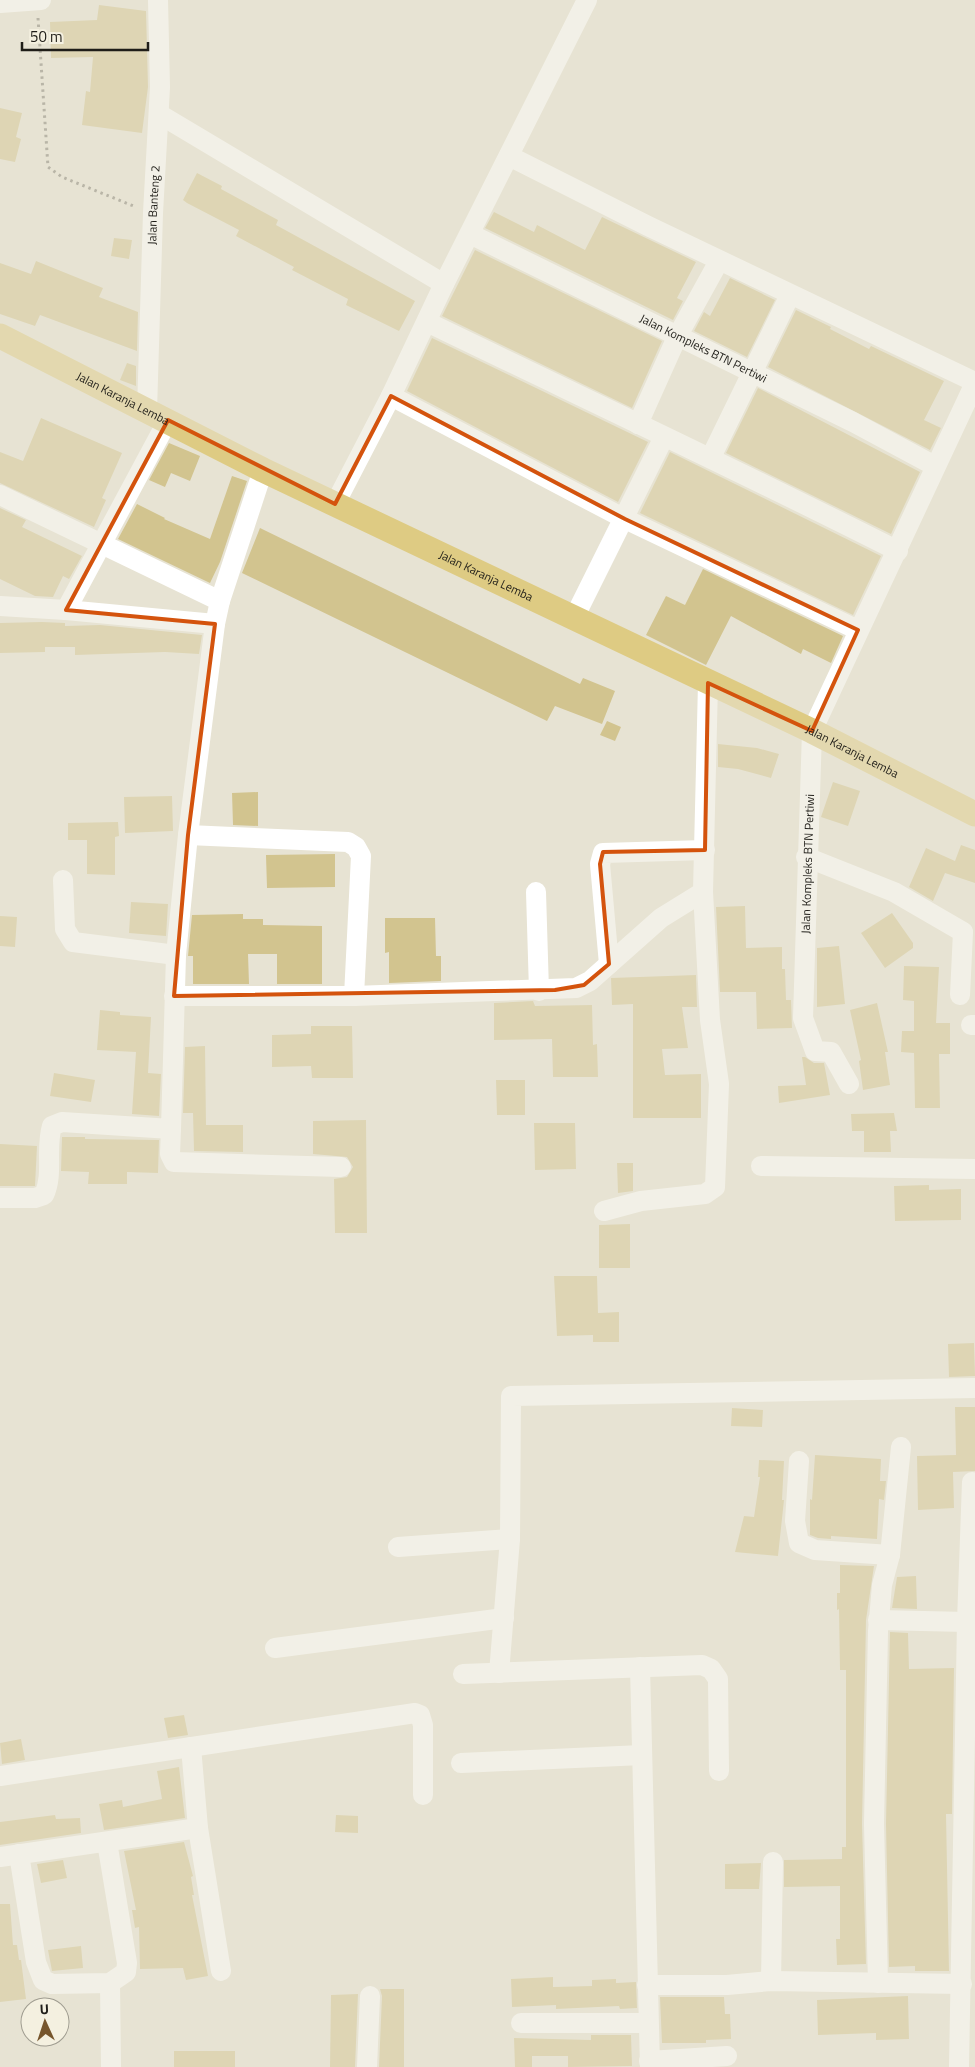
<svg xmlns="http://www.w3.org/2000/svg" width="975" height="2067" viewBox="0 0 975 2067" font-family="'Titillium Web',sans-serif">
  <rect width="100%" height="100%" fill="#e7e3d3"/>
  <g fill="#d2c48f">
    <polygon points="99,5 146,11 148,87 142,133 82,125 86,91 90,92 93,57 51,58 50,22 97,20"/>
    <polygon points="0,108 22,113 16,137 21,139 15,162 0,159"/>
    <polygon points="197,173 222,186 221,189 278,220 276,225 415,301 399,331 346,305 348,299 292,270 294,267 236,236 239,230 187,203 183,200"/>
    <polygon points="494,212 534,232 537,225 585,250 602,217 696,262 677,298 683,301 673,320 485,228"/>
    <polygon points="114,238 132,240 129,259 111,256"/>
    <polygon points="475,250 662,341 632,408 442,316"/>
    <polygon points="36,261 103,288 99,297 138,312 137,351 40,315 35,326 0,314 0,263 31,274"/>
    <polygon points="730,278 775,300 747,357 694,331 704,312 710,316"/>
    <polygon points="796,310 831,327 830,329 869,349 871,346 944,381 924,420 941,428 930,450 768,367"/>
    <polygon points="432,338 648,442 618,502 407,391"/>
    <polygon points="127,363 136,366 136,386 120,380"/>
    <polygon points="758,388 920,472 891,534 726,453"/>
    <polygon points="41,418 122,453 102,498 106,500 94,527 0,483 0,452 23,461"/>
    <polygon points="169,443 200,456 190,481 171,473 165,487 149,480"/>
    <polygon points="670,452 881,556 853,615 640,513"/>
    <polygon points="232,476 247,481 220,562 210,583 118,539 137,504 165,518 164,519 210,539"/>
    <polygon points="0,508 26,520 22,527 82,556 69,579 63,576 53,597 35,596 0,579"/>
    <polygon points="260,528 580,684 583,678 615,691 602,724 555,706 547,721 242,573"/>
    <polygon points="703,569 843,636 831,663 803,649 801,654 731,616 706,665 646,635 666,596 685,605"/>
    <polygon points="42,622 65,623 65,626 100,625 202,635 199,654 165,652 75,655 75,647 45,647 45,652 0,653 0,623"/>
    <polygon points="607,721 621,727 615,741 600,735"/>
    <polygon points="718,744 757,748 779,754 771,778 738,769 718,767"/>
    <polygon points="833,782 860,791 848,826 821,817"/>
    <polygon points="258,792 258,826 233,825 232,793"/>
    <polygon points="172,796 173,831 125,833 124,797"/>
    <polygon points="118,822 119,836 115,837 115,875 87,874 87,840 68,840 68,823"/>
    <polygon points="961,845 975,850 975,883 945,873 933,901 909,887 926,848 955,861"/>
    <polygon points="335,854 335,887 267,888 266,855"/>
    <polygon points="131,902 168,904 166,936 129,933"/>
    <polygon points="745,906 746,948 782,947 782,969 785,969 786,1000 791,1000 792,1028 757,1029 756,992 720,992 716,907"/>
    <polygon points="892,913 913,943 913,948 885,968 861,933"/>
    <polygon points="243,914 243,919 263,919 263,925 322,926 322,984 277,984 277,954 248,954 249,984 193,984 193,956 188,956 192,915"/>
    <polygon points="0,916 17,917 15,947 0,946"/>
    <polygon points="385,918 435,918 436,956 441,956 441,981 389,983 389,952 385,953"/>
    <polygon points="839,946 845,1004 817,1007 817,948"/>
    <polygon points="904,966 939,967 936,1023 950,1023 950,1054 939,1054 940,1108 915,1108 914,1053 901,1052 902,1031 914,1031 914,1001 903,1000"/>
    <polygon points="696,975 697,1007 682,1007 688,1048 662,1049 665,1075 701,1074 701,1118 633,1118 633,1004 612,1005 611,978"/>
    <polygon points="533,1001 535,1006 592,1005 593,1045 597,1044 598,1077 553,1077 552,1039 494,1040 494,1003"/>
    <polygon points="877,1003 888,1052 885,1052 890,1085 863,1090 859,1061 861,1060 850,1010"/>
    <polygon points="100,1010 120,1012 120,1015 151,1017 148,1073 161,1074 159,1116 132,1114 136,1052 97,1050"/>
    <polygon points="311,1026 352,1026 353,1078 312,1078 311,1066 272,1067 272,1035 311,1034"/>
    <polygon points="205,1046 206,1125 243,1125 243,1152 194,1151 193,1113 183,1113 185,1047"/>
    <polygon points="802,1057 805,1057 814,1063 824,1063 830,1095 779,1103 778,1086 806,1085"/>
    <polygon points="54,1073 95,1080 91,1102 50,1096"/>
    <polygon points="496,1080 525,1080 525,1115 497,1115"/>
    <polygon points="894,1113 897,1131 890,1131 891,1152 864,1152 864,1131 852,1131 851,1114"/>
    <polygon points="366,1120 367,1233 335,1233 334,1179 347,1177 353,1167 347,1157 313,1154 313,1121"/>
    <polygon points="534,1123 575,1123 576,1169 535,1170"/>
    <polygon points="62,1137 85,1137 85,1139 159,1140 158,1173 127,1172 127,1184 88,1184 89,1172 61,1171"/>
    <polygon points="0,1144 37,1146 35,1186 0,1186"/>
    <polygon points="617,1163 633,1163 633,1191 618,1193"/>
    <polygon points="929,1185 929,1190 961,1189 961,1220 895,1221 894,1186"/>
    <polygon points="630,1224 630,1268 599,1268 599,1225"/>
    <polygon points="554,1276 597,1276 598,1313 619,1312 619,1342 593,1342 593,1335 557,1336"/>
    <polygon points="974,1343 975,1376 949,1377 948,1344"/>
    <polygon points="955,1407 975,1407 975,1471 953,1472 954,1508 918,1510 917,1456 956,1455"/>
    <polygon points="732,1408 763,1410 762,1427 731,1426"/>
    <polygon points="815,1455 881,1459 880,1481 886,1481 884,1500 879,1499 877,1539 831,1536 831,1539 818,1538 810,1535 810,1499 812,1500"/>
    <polygon points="759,1460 784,1461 782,1500 784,1500 778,1556 735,1552 744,1516 754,1517 760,1477 758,1477"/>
    <polygon points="840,1565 874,1566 866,1620 862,1824 866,1964 837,1965 836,1939 840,1939 840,1886 784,1887 784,1860 842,1859 842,1847 846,1847 846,1670 840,1670 839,1609 837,1610 837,1593 840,1593"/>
    <polygon points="916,1576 917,1609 892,1608 897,1577"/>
    <polygon points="890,1632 908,1633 909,1669 954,1668 952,1814 946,1814 949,1971 915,1971 915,1966 889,1967 886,1824"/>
    <polygon points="184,1715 188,1735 168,1738 164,1718"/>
    <polygon points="21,1739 25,1760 2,1764 0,1743"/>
    <polygon points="179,1767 185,1818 104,1830 99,1804 122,1800 123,1807 162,1799 157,1771"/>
    <polygon points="55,1815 56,1819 80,1818 81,1833 0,1845 0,1822"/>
    <polygon points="336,1815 358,1816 358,1833 335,1832"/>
    <polygon points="184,1842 193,1876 191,1877 194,1895 192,1895 208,1976 186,1980 183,1968 140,1969 139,1927 135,1928 132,1910 136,1910 124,1851"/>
    <polygon points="63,1860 67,1878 41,1883 37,1864"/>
    <polygon points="761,1863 759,1889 725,1889 725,1864"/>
    <polygon points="0,1904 10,1904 13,1945 17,1945 19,1960 21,1960 26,1999 0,2002"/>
    <polygon points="81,1946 83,1968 52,1971 48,1950"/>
    <polygon points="553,1977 553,1987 592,1986 592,1980 616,1979 616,1983 636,1982 637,2008 620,2009 619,2006 556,2009 556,2005 512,2007 511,1979"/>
    <polygon points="380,1989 404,1989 404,2067 379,2067 382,1996"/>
    <polygon points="358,1994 355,2067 330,2067 331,1995"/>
    <polygon points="908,1996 909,2039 876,2040 876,2033 818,2035 817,2000"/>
    <polygon points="660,1997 724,1997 725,2014 730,2014 731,2039 706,2040 706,2043 662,2043"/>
    <polygon points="591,2035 631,2035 632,2066 568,2067 568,2056 532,2056 532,2067 515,2067 514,2038 591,2040"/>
    <rect x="174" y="2051" width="61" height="16"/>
  </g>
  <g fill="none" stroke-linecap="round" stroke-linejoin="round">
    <polyline stroke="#807d72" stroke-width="3" stroke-dasharray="2.5 4" stroke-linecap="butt" points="38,18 48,167 62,177 136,207"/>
    <g stroke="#fff" stroke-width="20">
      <polyline points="0,3 41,0"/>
      <polyline points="159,114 444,284"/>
      <polyline points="509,156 648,226 975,382"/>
      <path id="s1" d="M470 234 853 422 935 466"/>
      <path d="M427 322C584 398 742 472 898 551"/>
      <polyline points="391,396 625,519 858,630"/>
      <path id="s2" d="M147 411 153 213 160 87 158 0"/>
      <polyline points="638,424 677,337 719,261"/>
      <polyline points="711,457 790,295"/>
      <polyline points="0,495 220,601"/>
      <polyline points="335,504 391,396 444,284 587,0"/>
      <polyline points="0,606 66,610 215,624"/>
      <polyline points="66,610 168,420"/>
      <polyline points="574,618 664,437"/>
      <polyline points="806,857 894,892 963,932 960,995"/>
      <polyline points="63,880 65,929 73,942 176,955"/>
      <polyline points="536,892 539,991"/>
      <polyline points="609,964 600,864 603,853 705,850"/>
      <polyline points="174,996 354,996 361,856 356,847 348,842 188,835"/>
      <polyline points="354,996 576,988 590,981 661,918 703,892 708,683"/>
      <polyline points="971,1025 975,1025"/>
      <path id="s3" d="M849 1084 831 1052 815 1051 803 1018 812 731 975 383"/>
      <polyline points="171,1129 170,1154 174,1162 341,1167"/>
      <polyline points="761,1166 975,1169"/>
      <path d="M0 1198H35L44 1195C54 1174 45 1148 52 1126L62 1122 171 1129 176 955 188 835 215 624 220 601 263 470"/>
      <polyline points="604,1211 641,1201 705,1194 715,1187 719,1084 710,1020 703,892"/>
      <polyline points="799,1461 795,1521 799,1543 815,1550 890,1555"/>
      <polyline points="398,1547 510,1539"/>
      <polyline points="878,1620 967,1622"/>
      <polyline points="275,1648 504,1618"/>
      <polyline points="640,1667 650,2067"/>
      <polyline points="499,1673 510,1539 511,1396 975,1388"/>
      <polyline points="463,1674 702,1665 711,1669 718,1679 719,1771"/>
      <polyline points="191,1747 198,1828 221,1971"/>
      <polyline points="461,1763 642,1755"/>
      <polyline points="0,1776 415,1713 420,1715 423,1725 423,1795"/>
      <polyline points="19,1854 36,1962 43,1980 52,1984 110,1983 126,1972 127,1963 107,1842"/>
      <polyline points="0,1857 198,1828"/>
      <polyline points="771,1981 773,1862"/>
      <polyline points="110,1983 111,2067"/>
      <polyline points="878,1983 874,1824 878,1631 882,1585 890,1555 901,1447"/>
      <polyline points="647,1985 727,1985 771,1981 962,1984"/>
      <polyline points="521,2023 648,2023"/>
      <polyline points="649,2061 727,2056"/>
      <polyline points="367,2067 370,1996"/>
      <polyline points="959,2067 967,1622 972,1482"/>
    </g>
    <path stroke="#decb83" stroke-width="25" id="s4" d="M0 336 263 470 812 731 975 814"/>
  </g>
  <path d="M0 0H975V2067H0ZM391 396 625 519 858 630 812 731 708 683 705 850 603 852 600 864 609 964 584 985 555 990 174 996 188 835 215 624 66 610 168 420 335 504Z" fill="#e7e3d3" fill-opacity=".55" fill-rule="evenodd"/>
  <path fill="none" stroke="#d4530d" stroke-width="4" stroke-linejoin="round" d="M391 396 625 519 858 630 812 731 708 683 705 850 603 852 600 864 609 964 584 985 555 990 174 996 188 835 215 624 66 610 168 420 335 504Z"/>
  <g text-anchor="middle" stroke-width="4" stroke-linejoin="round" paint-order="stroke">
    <g font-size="12" fill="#1f1d18" stroke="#f4f0e0">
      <text dy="4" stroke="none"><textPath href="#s2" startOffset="206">Jalan Banteng 2</textPath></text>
      <text dy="4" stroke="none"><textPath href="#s1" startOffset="260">Jalan Kompleks BTN Pertiwi</textPath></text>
      <text dy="4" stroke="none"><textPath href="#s4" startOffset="138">Jalan Karanja Lemba</textPath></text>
      <text dy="4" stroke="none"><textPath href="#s4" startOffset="542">Jalan Karanja Lemba</textPath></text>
      <text dy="4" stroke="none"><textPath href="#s4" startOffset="948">Jalan Karanja Lemba</textPath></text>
      <text dy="4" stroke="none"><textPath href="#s3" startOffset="242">Jalan Kompleks BTN Pertiwi</textPath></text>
    </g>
  </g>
  <g transform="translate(45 2022) rotate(357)"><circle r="24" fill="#f4f0e0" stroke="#9f9c90"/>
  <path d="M0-4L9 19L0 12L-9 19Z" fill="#76552c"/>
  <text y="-8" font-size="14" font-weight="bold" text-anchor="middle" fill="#1f1d18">U</text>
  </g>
  <path d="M22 42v8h126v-8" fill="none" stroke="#1f1d18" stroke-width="2.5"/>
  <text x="30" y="42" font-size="15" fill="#1f1d18" stroke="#f4f0e0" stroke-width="4" paint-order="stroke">50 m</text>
</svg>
